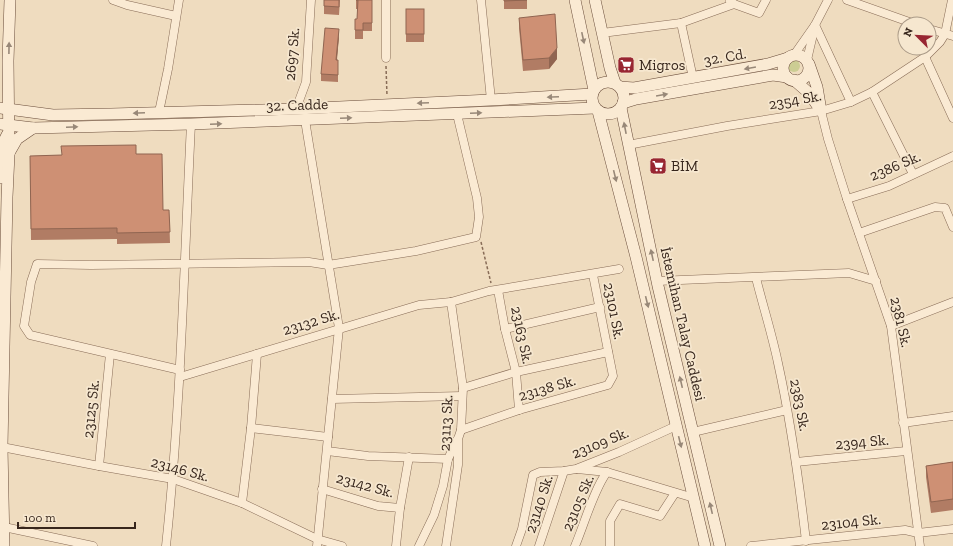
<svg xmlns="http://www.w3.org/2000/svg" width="953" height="546" viewBox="0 0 953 546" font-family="'Zilla Slab',serif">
  <rect width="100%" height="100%" fill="#efdcbf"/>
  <circle fill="#cccd93" cx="794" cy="66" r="6"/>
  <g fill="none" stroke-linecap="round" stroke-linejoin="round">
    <g stroke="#886c57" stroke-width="9">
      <g id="street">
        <polyline points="113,0 127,5 176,16"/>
        <polyline points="481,0 491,100"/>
        <polyline points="847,0 915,24"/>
        <polyline points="730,1 734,4 759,13 766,0"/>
        <polyline points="681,23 693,78"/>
        <polyline points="815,25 851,102"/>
        <polyline points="929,29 953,36"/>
        <polyline points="602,33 681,23 734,4"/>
        <polyline points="794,55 815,25 828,0"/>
        <polyline points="925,57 953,118"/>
        <polyline points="386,58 386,0"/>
        <polyline points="807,60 814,30"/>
        <polyline points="872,92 913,174"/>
        <polyline points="296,109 306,82 311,0"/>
        <polyline points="821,111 828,139 847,199 891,326 920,546"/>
        <polyline points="159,112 168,69 179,0"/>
        <polyline points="305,120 339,328 317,546"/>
        <polyline points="628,145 727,126 821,111 851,102 872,92 925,57 940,42 945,34 952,0"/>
        <polyline points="847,199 889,186 953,156"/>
        <polyline points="859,233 935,207 945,208 953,227"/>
        <path d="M756 278C763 306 772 334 778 363 791 422 799 481 806 541"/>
        <polyline points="657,281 849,273 876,281"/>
        <polyline points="498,290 505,329 516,372 519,410"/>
        <polyline points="891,326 953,302"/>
        <polyline points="505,329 600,307"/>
        <polyline points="180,370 30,335 24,326 31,282 37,264 91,265 309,262 328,265 416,251 476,237 479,217 477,198 457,114"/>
        <polyline points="180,377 419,305 451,302 489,291 619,269"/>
        <polyline points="463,388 516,372 608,352"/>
        <polyline points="332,399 462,396"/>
        <polyline points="903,423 953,416"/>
        <polyline points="251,428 328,437"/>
        <polyline points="461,430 519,410 608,385 613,376 593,275"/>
        <polyline points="693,432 787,410"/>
        <polyline points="2,447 99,466 173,479 242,503 317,539 342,546"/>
        <polyline points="327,451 368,456 448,459"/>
        <polyline points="796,462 906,451"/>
        <polyline points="99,466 110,354"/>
        <polyline points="577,469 607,472 694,498"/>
        <polyline points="322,489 378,506 400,508"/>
        <polyline points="242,503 251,428 257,354"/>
        <polyline points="4,527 93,546"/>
        <path d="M166 546C181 406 184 265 191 124"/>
        <polyline points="396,546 400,508 409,457"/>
        <polyline points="419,546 434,515 443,486 448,459 457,440"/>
        <polyline points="446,546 458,465 458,439 461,430 463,388 451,302"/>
        <polyline points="516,546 522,529 533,475 540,472 564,471 576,469 619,452 676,426"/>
        <polyline points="539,546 564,471"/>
        <path d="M575 546C584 525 594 489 607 472"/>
        <polyline points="610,546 610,521 620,504 660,516 675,493"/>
        <polyline points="751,546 905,530 918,533 953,529"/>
      </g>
    </g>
    <g stroke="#6a4d3b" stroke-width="12">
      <g id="secondary">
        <polyline points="575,0 594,90"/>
        <polyline points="595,0 610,68 615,83"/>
        <circle cx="796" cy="68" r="13"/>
        <polyline points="794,80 809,93 821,111 817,87 809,64"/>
        <circle cx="608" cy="98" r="16"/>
        <polyline points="620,87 634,88 768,64 788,58"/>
        <polyline points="623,103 636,99 773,75 787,77"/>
        <polyline points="0,108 53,115 111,114 296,109 491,100 592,94"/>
        <polyline points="621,108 658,286 720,546"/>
        <polyline points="598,111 636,257 705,546"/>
        <polyline points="0,124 33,128 191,124 595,108"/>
        <polyline points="9,153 17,139 33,128"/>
        <polyline points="1,178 0,149 7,135"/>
        <polyline points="4,546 2,447 7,197 9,154 8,61 10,0"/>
      </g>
    </g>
    <g stroke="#886c57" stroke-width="1.5" stroke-dasharray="3 2" stroke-linecap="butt">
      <polyline points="386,66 387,96"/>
      <polyline points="481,242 491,283"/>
    </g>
    <use href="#street" stroke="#faead3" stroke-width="8"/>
    <use href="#secondary" stroke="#faead3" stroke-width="11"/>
  </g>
  <g fill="#b17c64">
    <polygon points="324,0 340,0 339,15 324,14"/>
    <polygon points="356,0 372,0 372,31 363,31 363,39 355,39 355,19 357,19 358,9 356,9"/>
    <rect x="504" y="0" width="23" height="9"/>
    <rect x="406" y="9" width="18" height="33"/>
    <polygon points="519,18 557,59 549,69 523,71 519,28"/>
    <polygon points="339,36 337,60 338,60 338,82 321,81 321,74"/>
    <polygon points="136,154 163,210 169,210 170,243 117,244 117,239 31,240 30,156"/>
    <polygon points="953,462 953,510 931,513 926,477 926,466"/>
  </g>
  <g fill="#906551">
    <polygon points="339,29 339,36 336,67 336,60"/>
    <polygon points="557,48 557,59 549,69 549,58"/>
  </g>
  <g fill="#ce9074" stroke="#906551">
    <polygon points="324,0 339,0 339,7 324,6"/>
    <polygon points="356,0 372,0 372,23 363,23 363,30 355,30 355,19 357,19 358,0"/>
    <polygon points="504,0 527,0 504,1"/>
    <rect x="406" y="9" width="18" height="25"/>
    <polygon points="555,14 557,48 549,58 523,60 519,18"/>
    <polygon points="325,28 339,29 336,60 338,60 338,75 321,74"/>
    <polygon points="136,145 136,154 162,154 163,210 169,210 170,232 117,233 117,228 31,229 30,156 62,155 61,146"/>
    <polygon points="953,462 953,499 931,502 926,466"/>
  </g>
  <defs><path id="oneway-solid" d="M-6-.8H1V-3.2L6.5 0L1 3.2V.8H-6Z"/></defs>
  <g fill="#988878">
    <use href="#oneway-solid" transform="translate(583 38) rotate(78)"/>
    <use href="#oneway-solid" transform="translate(9 48) rotate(-89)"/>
    <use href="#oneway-solid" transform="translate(750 68) rotate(170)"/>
    <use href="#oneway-solid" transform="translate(662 95) rotate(-10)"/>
    <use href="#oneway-solid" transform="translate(553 97) rotate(177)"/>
    <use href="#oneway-solid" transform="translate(423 103) rotate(178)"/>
    <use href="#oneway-solid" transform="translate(139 113) rotate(178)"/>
    <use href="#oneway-solid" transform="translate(476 113) rotate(-2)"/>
    <use href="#oneway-solid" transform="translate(346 118) rotate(-3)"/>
    <use href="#oneway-solid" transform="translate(216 124) rotate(-2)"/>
    <use href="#oneway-solid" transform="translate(72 127) rotate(-2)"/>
    <use href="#oneway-solid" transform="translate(625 128) rotate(-101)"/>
    <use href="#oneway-solid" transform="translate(615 176) rotate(76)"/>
    <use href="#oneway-solid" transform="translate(652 255) rotate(-102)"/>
    <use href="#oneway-solid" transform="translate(647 302) rotate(76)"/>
    <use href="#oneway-solid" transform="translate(681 382) rotate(-103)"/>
    <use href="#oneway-solid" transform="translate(680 442) rotate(76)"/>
    <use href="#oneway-solid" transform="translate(711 508) rotate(-103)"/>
  </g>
  <defs>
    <g id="supermarket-square" transform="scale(0.9)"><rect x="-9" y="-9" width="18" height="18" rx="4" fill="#982632" stroke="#f6e7cf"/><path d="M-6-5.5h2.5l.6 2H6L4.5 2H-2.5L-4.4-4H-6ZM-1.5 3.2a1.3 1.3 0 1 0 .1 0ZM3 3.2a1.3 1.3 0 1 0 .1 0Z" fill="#fff"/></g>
  </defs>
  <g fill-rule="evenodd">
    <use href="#supermarket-square" x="626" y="65"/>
    <use href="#supermarket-square" x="658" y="166"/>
  </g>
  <g text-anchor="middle" stroke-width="3.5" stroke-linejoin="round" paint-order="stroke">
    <g font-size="15" fill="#37261c" stroke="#f6e7cf">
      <text transform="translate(292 54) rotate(-85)" y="5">2697 Sk.</text>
      <text transform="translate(725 57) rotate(-10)" y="5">32. Cd.</text>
      <text transform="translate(795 100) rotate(-10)" y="5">2354 Sk.</text>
      <text transform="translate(297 105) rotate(-2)" y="5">32. Cadde</text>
      <text transform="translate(895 166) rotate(-23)" y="5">2386 Sk.</text>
      <text transform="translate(614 311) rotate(79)" y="5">23101 Sk.</text>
      <text transform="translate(311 322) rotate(-17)" y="5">23132 Sk.</text>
      <text transform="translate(901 322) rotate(77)" y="5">2381 Sk.</text>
      <text transform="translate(683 324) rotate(77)" y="5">İstemihan Talay Caddesi</text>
      <text transform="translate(522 335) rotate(78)" y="5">23163 Sk.</text>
      <text transform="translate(547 388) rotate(-16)" y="5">23138 Sk.</text>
      <text transform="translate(800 405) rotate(79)" y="5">2383 Sk.</text>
      <text transform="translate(91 409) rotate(-84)" y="5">23125 Sk.</text>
      <text transform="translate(446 423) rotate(-87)" y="5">23113 Sk.</text>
      <text transform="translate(862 442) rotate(-5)" y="5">2394 Sk.</text>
      <text transform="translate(600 443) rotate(-22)" y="5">23109 Sk.</text>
      <text transform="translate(180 469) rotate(15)" y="5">23146 Sk.</text>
      <text transform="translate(365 485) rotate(15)" y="5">23142 Sk.</text>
      <text transform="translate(578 503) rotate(-67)" y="5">23105 Sk.</text>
      <text transform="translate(539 504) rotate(-72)" y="5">23140 Sk.</text>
      <text transform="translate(851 522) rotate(-6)" y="5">23104 Sk.</text>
    </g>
    <g font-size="15" fill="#37261c" stroke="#f6e7cf" text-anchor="start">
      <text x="639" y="70">Migros</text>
      <text x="671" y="171">BİM</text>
    </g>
  </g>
  <g transform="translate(917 36) rotate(294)"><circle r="19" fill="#f6e7cf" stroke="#aa9a87"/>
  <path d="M0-3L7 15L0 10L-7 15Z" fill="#982632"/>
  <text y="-6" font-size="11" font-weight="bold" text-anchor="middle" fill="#37261c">N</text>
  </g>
  <path d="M18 522v6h117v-6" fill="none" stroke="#37261c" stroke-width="2"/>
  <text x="24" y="522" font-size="12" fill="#37261c" stroke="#f6e7cf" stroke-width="3" paint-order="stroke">100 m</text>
</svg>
